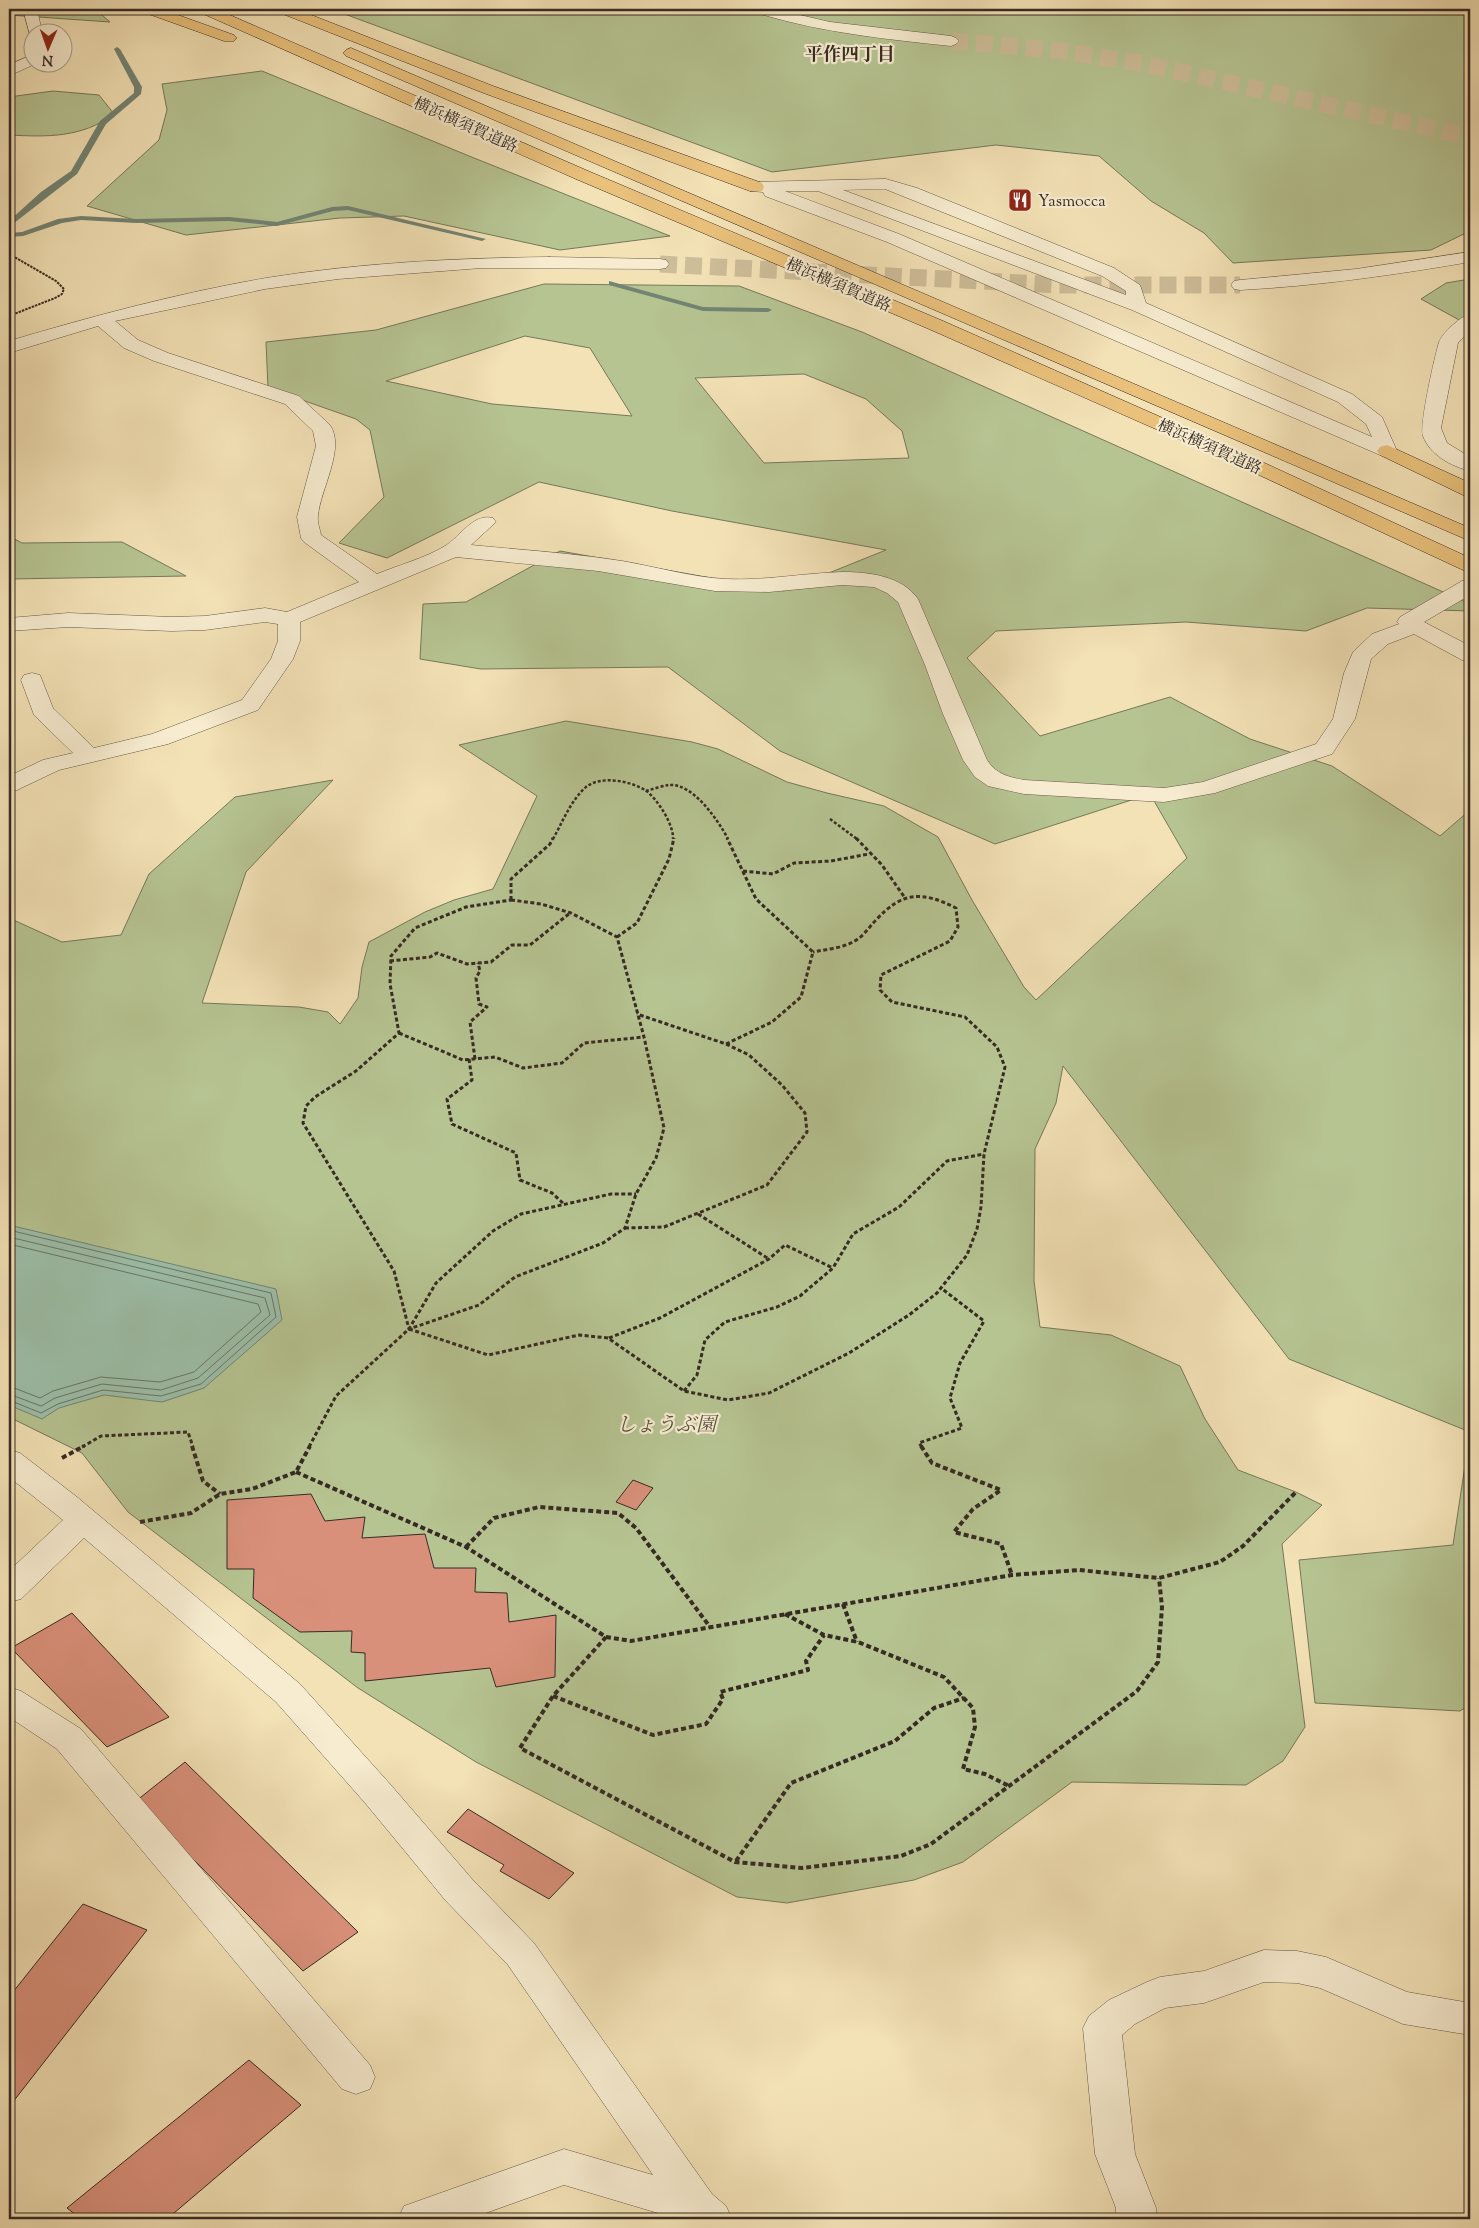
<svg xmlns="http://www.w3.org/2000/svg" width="1479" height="2228" viewBox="0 0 1479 2228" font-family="'Sorts Mill Goudy','Noto Serif JP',serif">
  <rect width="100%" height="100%" fill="#f3e2b6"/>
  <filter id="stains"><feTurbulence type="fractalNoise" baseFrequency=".004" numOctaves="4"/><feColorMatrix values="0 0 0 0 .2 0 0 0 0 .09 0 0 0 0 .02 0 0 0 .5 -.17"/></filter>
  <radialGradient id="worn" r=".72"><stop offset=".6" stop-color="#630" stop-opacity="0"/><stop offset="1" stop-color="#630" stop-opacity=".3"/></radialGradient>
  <g fill="#b6c492" stroke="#76785b" fill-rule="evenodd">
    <polygon points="9,9 95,9 110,22 9,15"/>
    <polygon points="331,9 1470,9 1470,231 1431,250 1233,263 1204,233 1151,201 1099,156 996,145 772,172"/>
    <polygon points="262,71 474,158 670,236 560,250 404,216 340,218 186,235 87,206 159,140 167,110 162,84"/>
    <path d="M53 91 99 95 114 114C82 138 47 137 9 135V97Z"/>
    <polygon points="1470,279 1470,326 1421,299 1446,283"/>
    <path d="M544 284 739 286 862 332 1470 604V611L1367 608 1306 631 1186 622 996 631 967 658 1040 736 1170 697 1250 739 1332 766 1440 836 1470 810V1705L1460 1711 1315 1703 1299 1560 1453 1545 1470 1432 1289 1359 1063 1066 1056 1103 1035 1149 1034 1281 1040 1327 1111 1335 1180 1366 1205 1419 1238 1470 1296 1492 1322 1505 1282 1544 1305 1727 1283 1761 1246 1785 1072 1782 963 1862 914 1880 787 1903 737 1897 476 1762 358 1688 128 1512 82 1453 9 1417V918L62 942 121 935 149 874 235 797 333 780 246 872 202 1003 299 1007 328 1012 340 1024 358 998 362 967 369 942 425 912 454 900 493 889 537 796 459 745 566 721 692 742 718 749 787 782 827 793 884 806 938 837 972 900 1024 987 1036 1000 1187 858 1150 794 995 844 780 751 668 667 481 669 420 659 423 604 466 602 560 551 784 591 886 550 672 511 539 482 387 558 339 543 384 497 370 430 356 419 268 388 266 342 376 330ZM525 336 590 348 632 416 492 404 386 381ZM804 374 866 399 902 431 909 458 764 463 695 378Z"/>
    <polygon points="9,536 22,543 122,542 186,576 9,579"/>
  </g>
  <polygon fill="#9cbfa9" stroke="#738474" points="9,1225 276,1289 282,1320 204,1388 162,1402 104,1395 59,1408 42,1419 9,1405"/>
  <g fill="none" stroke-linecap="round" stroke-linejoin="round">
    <g stroke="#697566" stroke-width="1">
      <polyline points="9,1230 271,1293 276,1317 201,1384 161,1396 103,1390 58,1404 41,1413 9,1400"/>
      <polyline points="9,1237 265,1298 270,1315 198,1378 161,1390 102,1384 55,1398 41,1406 9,1394"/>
      <polyline points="9,1244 258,1304 261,1312 194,1372 160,1382 101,1377 53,1391 40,1398 9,1386"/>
    </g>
    <g fill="#738474" fill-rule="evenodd">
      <polygon points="117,47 120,49 142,87 141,94 106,124 77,174 9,227 9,221 41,192 71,171 100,121 134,93 134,87 114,49"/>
      <polygon points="348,206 486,239 482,241 348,210 333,211 277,226 229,221 136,223 81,220 62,223 23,236 9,237 9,233 22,232 58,219 81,216 136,219 229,217 277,222 332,207"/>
      <polygon points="609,281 703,307 768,308 772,310 768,312 703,311 609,285"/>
    </g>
  </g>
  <g fill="#d9907a" stroke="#362b24">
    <polygon points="633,1480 653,1488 636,1510 616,1502"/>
    <polygon points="311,1494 325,1521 365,1517 362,1538 425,1534 434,1568 476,1568 475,1592 507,1593 509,1622 556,1615 555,1677 496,1687 490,1668 365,1681 365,1653 351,1652 352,1631 300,1632 253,1598 254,1569 227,1569 227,1500"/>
    <polygon points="72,1613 169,1717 107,1747 11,1648"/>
    <polygon points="185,1762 358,1932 303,1971 136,1801"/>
    <polygon points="468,1809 574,1873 549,1899 500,1871 504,1865 447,1832"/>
    <polygon points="83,1904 147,1930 9,2107 9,1997"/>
    <polygon points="249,2060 301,2105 167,2219 81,2219 67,2208"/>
  </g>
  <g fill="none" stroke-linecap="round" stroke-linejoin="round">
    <g stroke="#cdbd99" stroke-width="17" stroke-dasharray="17 8" stroke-linecap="butt">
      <polyline points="951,41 1055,50 1145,64 1470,137"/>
      <polyline points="660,264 1059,285 1240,285"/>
    </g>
    <g stroke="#655948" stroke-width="1">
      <g id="minor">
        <polygon points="23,9 37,9 42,32 32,32 32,36 30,35"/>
        <path d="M752 9H774L830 22 951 36 956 38 959 41 956 44 951 46C884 39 818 32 754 12Z"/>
        <polygon points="32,55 32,62 37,63 9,76 9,65"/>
        <path d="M886 179 917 188 1114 268 1140 285 1146 303 1352 394 1382 417 1397 451 1394 455 1387 457 1380 455 887 242 765 196 763 192 750 191 748 187 750 183 756 182ZM885 189 1102 276 1126 291V295L843 190ZM785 191H818L1132 310 1338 402 1366 424 1372 437 899 234Z"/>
        <path d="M1470 252V262C1394 275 1317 286 1240 290L1234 289 1231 285 1234 281 1240 280 1356 269Z"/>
        <path d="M549 257 660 259 666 260 669 264 666 268 660 269 482 268 338 279 265 289 115 321 138 340 168 353 299 396 330 425C346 448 320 490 318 516 317 522 320 529 321 535L377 574C399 565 425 558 445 546 461 536 473 513 493 518L496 522 471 545C521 550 572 553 622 561 657 567 690 577 726 579 765 581 803 573 843 572 869 572 902 576 918 599L987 760C996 774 1008 777 1024 780L1164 788 1203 782 1316 744 1333 719 1344 673 1353 652 1372 634 1399 624 1397 622 1400 617 1462 581 1470 580V595L1424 622 1470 646V662L1462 660 1414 634 1388 644 1371 659 1355 719 1332 754 1215 793 1164 802 1024 794 988 786 975 777 963 760 943 714 925 665 898 602 887 593 874 587 842 585 769 592 715 591 598 571 456 557 300 622V641L293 659 258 710 168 744 59 770 17 790 9 792V776L43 760 73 753 34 715 21 680 24 675 32 673 40 675 53 708 94 748 152 734 242 700 271 659 278 641V624L265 622 205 630 172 631 68 627 9 631V618L68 613 172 617 205 616 265 608 287 612 359 582 304 542 301 538 297 517 316 446 313 431 285 404 154 361 124 348 98 326 9 353V341C93 316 179 293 266 278 359 263 455 258 549 257Z"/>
        <path d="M1470 314V330L1458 343 1441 428 1447 443 1470 457V471C1451 466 1430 455 1423 436 1419 425 1435 355 1439 342 1443 332 1460 317 1470 314Z"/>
        <polygon points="9,1450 20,1453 77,1497 300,1684 390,1784 472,1879 534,1943 712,2194 726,2206 732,2219 678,2219 564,2185 469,2219 398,2219 404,2206 564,2149 653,2175 508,1965 446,1901 366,1804 276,1702 84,1538 21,1599 9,1602 9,1571 63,1520 9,1477"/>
        <polygon points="9,1687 21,1691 81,1729 370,2065 375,2077 370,2089 356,2094 342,2089 57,1749 9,1717"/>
        <polygon points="1264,1950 1297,1951 1326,1957 1407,1992 1470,2003 1470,2035 1403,2024 1320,1988 1297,1983 1264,1982 1204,2003 1165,2008 1135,2024 1122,2035 1135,2154 1156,2208 1156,2219 1116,2219 1116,2208 1095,2154 1083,2028 1089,2016 1109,2000 1147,1982 1160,1977 1204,1971"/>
      </g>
    </g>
    <g stroke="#362b24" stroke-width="1">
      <g id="highway">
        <polygon points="141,9 161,9 234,35 237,38 234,41 224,41 143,12"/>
        <polygon points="197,9 216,9 588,171 943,321 1258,460 1470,558 1470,572 1463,570 1244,468 929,329 576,179 199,12"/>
        <polygon points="276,9 296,9 493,86 762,183 764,187 762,191 750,191 481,92 278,12"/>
        <polygon points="351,48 1470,528 1470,541 346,56 343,53 346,50"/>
        <polygon points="1387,445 1470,483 1470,497 1463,495 1380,455 1377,451 1380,447"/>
      </g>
    </g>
    <polyline stroke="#362b24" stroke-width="2" stroke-dasharray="2.5 1" stroke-linecap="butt" points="9,254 56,281 64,289 62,294 55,298 9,316"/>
    <g stroke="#362b24" stroke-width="2.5" stroke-dasharray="3 2" stroke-linecap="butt">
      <path d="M646 791C653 789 662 786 669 785 693 783 718 820 728 839"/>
      <polyline points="830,819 857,839"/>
      <path d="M553 839C562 823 571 800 586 787 601 775 630 781 645 790 657 798 674 825 673 839"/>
    </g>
    <g stroke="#362b24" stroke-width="3" stroke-dasharray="4 2.5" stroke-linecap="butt">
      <polyline points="856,838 882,865 905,898"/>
      <polyline points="743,871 773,874 794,863 831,861 869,854"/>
      <polygon points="511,900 541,904 571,913 617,937 644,1037 664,1128 656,1158 636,1194 625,1228 603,1243 515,1277 479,1305 409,1329 394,1271 303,1123 306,1106 315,1097 356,1071 399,1033 390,984 391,956 415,928 466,907"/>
      <polyline points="511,900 511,879 550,844 553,838"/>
      <polyline points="617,937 637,923 669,859 674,838"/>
      <polyline points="390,961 430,957 437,953 467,964 491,962 512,945 530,945 570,913"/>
      <polyline points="399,1033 463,1060 495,1057 523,1068 562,1063 584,1043 644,1037"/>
      <polyline points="726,1044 772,1022 801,997 813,952 756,899 727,838"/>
      <polyline points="469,1059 472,1080 447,1099 452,1124 516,1153 520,1180 552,1193 564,1204"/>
      <polyline points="475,1059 470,1022 487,1007 479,1004 476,978 480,971 478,963"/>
      <polyline points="698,1214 769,1259"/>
      <polyline points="625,1228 664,1227 767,1185 807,1132 805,1113 782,1085 749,1055 726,1044 637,1014"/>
      <path d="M409 1329 488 1355 579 1335 608 1338 684 1391 728 1400 769 1393 849 1353 909 1315 937 1293 967 1255 977 1229 981 1207 984 1154 1005 1067 997 1047 965 1017 892 1002 880 990 881 975 950 941 958 927 956 908C922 891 903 891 876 920 870 926 865 934 858 939 845 948 828 949 813 952"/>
      <polyline points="609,1338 660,1318 769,1259 785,1245 833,1268"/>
      <polyline points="684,1391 697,1375 705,1340 725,1322 777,1307 800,1296 833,1268 853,1234 899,1207 947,1161 984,1154"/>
      <polyline points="82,1447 101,1436 188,1432 193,1447"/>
      <polyline points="309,1447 336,1396 409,1329 436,1283 493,1231 521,1214 611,1194 636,1194"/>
      <polyline points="922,1447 919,1443 962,1428 950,1398 960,1363 984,1321 941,1288"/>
    </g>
    <g stroke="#362b24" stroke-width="4" stroke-dasharray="5 3" stroke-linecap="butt">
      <polyline points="192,1446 203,1481 220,1494"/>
      <polyline points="921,1446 932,1463 1001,1490 973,1509 954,1532 1001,1544 1012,1575"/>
      <polyline points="62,1458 84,1446"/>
      <polyline points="296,1472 466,1547 606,1637 553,1696 520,1748 735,1862 802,1868 901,1856 931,1844 1137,1691 1158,1662 1162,1607 1159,1578"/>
      <polyline points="140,1522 191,1513 220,1494 252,1489 296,1472 310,1446"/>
      <polyline points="466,1547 494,1518 539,1507 618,1513 636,1528 710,1627"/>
      <polyline points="843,1604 857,1642"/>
      <polyline points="785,1614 824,1635 858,1642 944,1677 973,1708 975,1727 963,1769 985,1774 1009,1786"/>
      <polyline points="606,1637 631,1641 1012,1575 1079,1570 1159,1578 1220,1562 1243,1546 1296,1492"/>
      <polyline points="553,1696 653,1735 706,1724 723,1699 720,1692 808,1670 806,1661 824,1635"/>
      <polyline points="736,1861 791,1783 895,1741 934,1708 964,1698"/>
    </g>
    <use href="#minor" fill="#f7ecd0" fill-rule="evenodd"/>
    <use href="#highway" fill="#eac17b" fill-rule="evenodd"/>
  </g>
  <defs>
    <g id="restaurant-square" transform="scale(1.25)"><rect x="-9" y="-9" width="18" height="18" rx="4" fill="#8f2418" stroke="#f7ecd0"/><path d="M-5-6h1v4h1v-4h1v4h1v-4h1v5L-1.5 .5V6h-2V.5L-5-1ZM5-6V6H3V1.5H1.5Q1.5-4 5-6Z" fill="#fff"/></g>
  </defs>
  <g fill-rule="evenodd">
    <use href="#restaurant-square" x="1020" y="200"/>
  </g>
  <g text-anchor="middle" stroke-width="4.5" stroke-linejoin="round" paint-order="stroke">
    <g font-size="16" fill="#362b24" stroke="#f7ecd0">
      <text transform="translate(466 124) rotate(24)" y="6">横浜横須賀道路</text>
      <text transform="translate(839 284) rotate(23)" y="6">横浜横須賀道路</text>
      <text transform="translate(1210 446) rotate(24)" y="6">横浜横須賀道路</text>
    </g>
    <g font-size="16" fill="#362b24" stroke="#f7ecd0" text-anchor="start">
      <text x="1038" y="206">Yasmocca</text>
    </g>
    <g font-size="18" font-weight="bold" fill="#362b24" stroke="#f7ecd0">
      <text x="850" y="60">平作四丁目</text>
    </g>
    <g font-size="20" font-style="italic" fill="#565140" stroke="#f7ecd0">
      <text x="666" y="1431">しょうぶ園</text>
    </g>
  </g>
  <rect width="1479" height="2228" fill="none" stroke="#f3e2b6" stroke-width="30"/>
  <rect x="10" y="10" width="1459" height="2208" fill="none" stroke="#362b24" stroke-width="2.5"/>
  <rect x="15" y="15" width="1449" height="2198" fill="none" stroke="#362b24"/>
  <g transform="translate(48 48) rotate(182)"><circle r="24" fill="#f7ecd0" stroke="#aa9f8b"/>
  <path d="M0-4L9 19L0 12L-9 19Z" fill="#8f2418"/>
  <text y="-8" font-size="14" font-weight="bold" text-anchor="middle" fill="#362b24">N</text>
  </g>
  <rect width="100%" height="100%" filter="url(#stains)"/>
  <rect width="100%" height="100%" fill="url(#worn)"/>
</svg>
